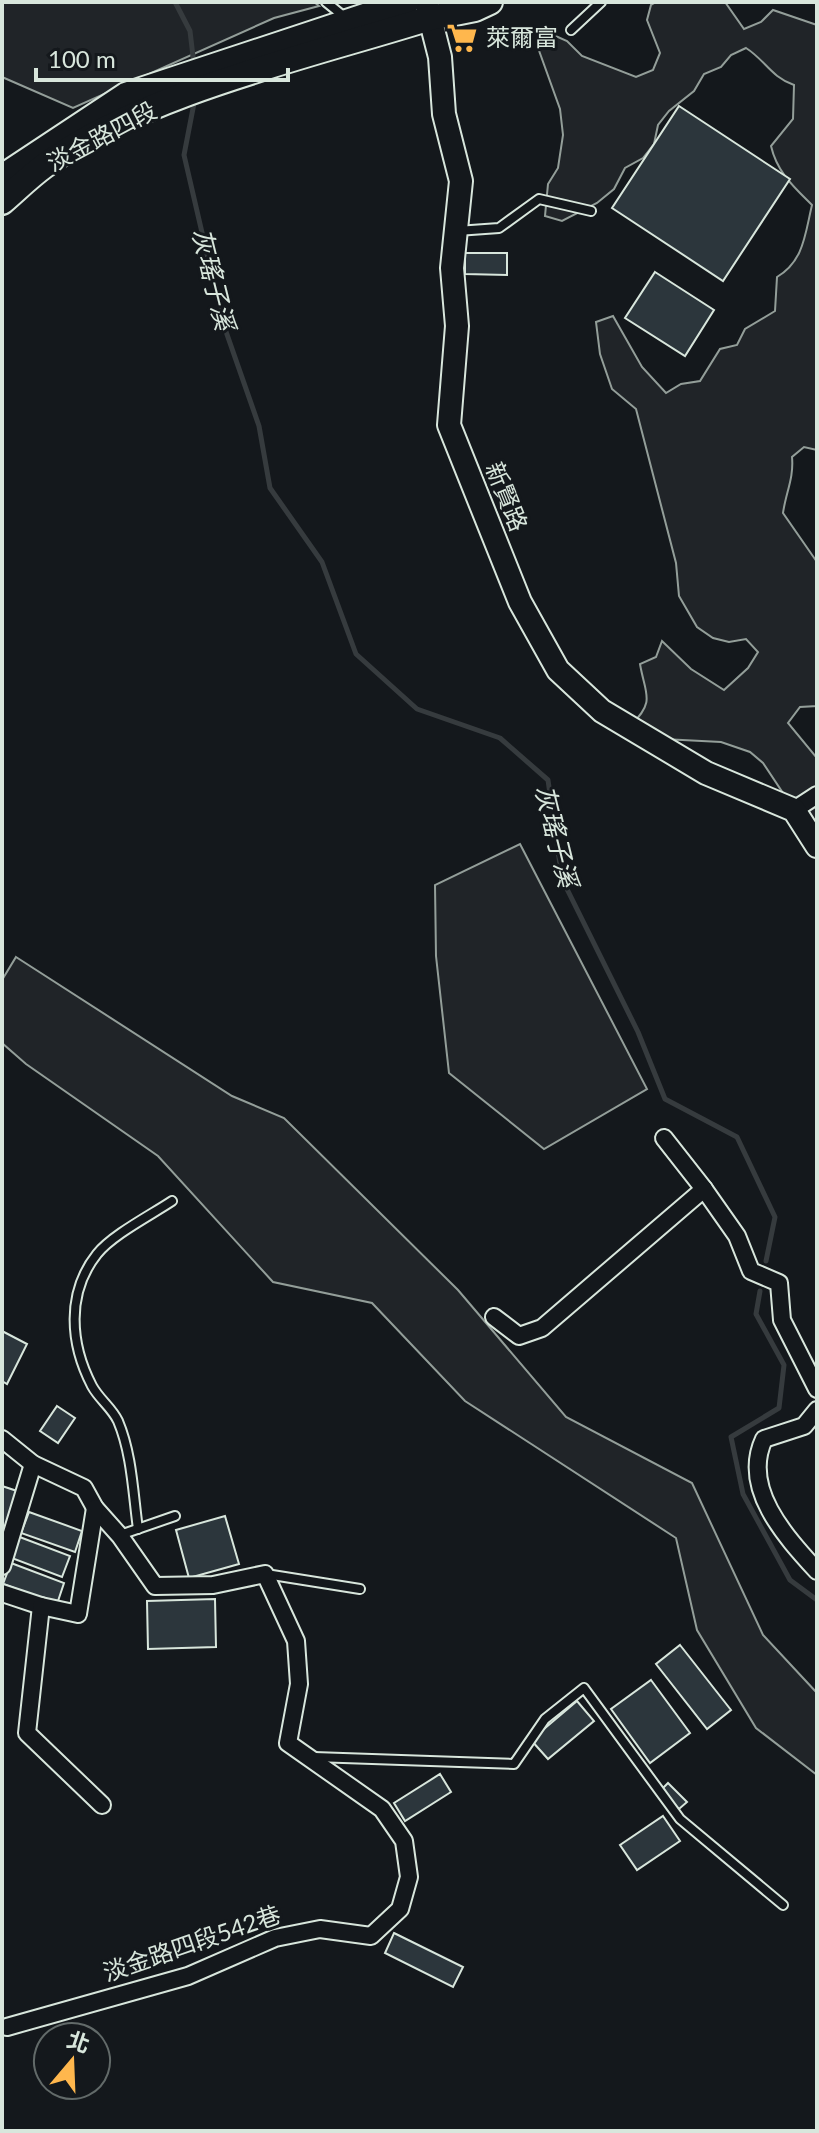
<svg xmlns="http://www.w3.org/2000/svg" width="819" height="2133" viewBox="0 0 819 2133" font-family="Lato,'Noto Sans TC',sans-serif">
  <rect width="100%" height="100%" fill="#14181c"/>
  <g fill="#202428" stroke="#939e99" stroke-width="2">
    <polygon points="2,2 314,2 319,6 274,18 73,108 2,77"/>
    <path d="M656 2H725L744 29 761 22 773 10 817 25V450L804 447 792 457C794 478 786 492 783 513L817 562V706L800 707 788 723 817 758V826L791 805 763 763 750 752 721 742 663 739 631 725C656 701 645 694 640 664L656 657 662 641 691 669 724 690 748 668 758 652 746 639 729 642 713 638 697 627 679 596 676 563 636 409 612 389 600 354 596 322 613 316 642 367 666 393 681 384 700 381 720 349 737 345 745 329 775 311 777 277C804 261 805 234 812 205 793 186 777 172 771 146L793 119 794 85C771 77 765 60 746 48L731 55 721 67 704 74 694 91 669 111 658 125 654 144 643 158 625 168 614 189 597 203 562 221 545 216 548 184 558 168 563 135 560 109 537 45 549 33 567 41 582 56 636 77 653 70 660 53 647 20 651 5Z"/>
    <polygon points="520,844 647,1089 544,1149 449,1073 436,956 435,885"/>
    <polygon points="16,957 232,1096 284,1118 458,1290 566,1417 692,1483 763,1635 817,1693 817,1775 756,1728 697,1630 676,1538 465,1401 372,1303 273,1282 158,1156 26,1064 2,1043 2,980"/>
  </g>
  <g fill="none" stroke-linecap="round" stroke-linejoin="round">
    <g stroke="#363b3e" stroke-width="5">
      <polyline points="175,2 190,31 194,65"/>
      <polyline points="195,98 184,155 223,323 259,426 270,488 322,562 356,654 417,709 500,738 548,780 562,879 638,1032 665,1099 737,1137 775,1217 766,1261"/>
      <polyline points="760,1291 756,1314 784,1365 779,1408 731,1437 743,1494 790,1580 817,1600"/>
    </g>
  </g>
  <g fill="#2c363c" stroke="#d8e6dc" stroke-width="2">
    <polygon points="679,106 790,179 723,281 612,208"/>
    <polygon points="465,253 507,253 507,275 465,274"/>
    <polygon points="655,272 714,310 685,356 625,318"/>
    <polygon points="2,1331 27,1344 7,1384 2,1381"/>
    <polygon points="57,1406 75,1418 58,1443 40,1431"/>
    <polygon points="2,1486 23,1493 9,1532 2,1530"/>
    <polygon points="29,1512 82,1531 75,1552 21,1533"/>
    <polygon points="225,1516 239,1564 189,1578 176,1530"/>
    <polygon points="17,1536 70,1556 62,1577 9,1557"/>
    <polygon points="11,1563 64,1583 57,1604 3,1584"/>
    <polygon points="215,1599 216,1647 148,1649 147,1601"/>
    <polygon points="680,1645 731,1710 707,1729 656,1664"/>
    <polygon points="651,1680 690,1733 650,1763 611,1709"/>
    <polygon points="577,1701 594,1721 548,1759 531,1740"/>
    <polygon points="440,1774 451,1792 405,1821 394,1803"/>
    <polygon points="668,1783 687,1802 679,1809 660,1791"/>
    <polygon points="663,1816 680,1841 637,1870 620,1845"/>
    <polygon points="394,1933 463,1967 453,1987 385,1953"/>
  </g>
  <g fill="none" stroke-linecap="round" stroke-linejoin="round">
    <g stroke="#d8e6dc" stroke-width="12">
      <g id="lane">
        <polyline points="326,2 347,19"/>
        <polyline points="571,30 601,2"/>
        <polyline points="457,231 499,228 539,199 591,211"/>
        <path d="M138 1529C133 1493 132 1454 118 1421 112 1408 99 1399 92 1386 70 1344 66 1293 97 1254 112 1235 151 1215 172 1201"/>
        <polyline points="120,1535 175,1516"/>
        <polyline points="266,1574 360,1589"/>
        <polyline points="314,1757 514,1764 545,1719 584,1688 680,1819 783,1905"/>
      </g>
    </g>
    <g stroke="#d8e6dc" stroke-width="20">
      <g id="street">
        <polyline points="794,810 817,795"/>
        <polyline points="664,1138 704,1189"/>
        <polyline points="494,1317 519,1336 542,1328 704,1189 737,1236 751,1271 779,1283 782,1320 817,1389"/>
        <path d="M817 1410 804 1426 764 1439C741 1488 785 1536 817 1571"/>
        <polyline points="2,1439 33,1464 84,1488 95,1508 120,1536 155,1586 213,1585 265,1574 296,1641 299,1684 288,1743 382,1809 404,1841 409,1877 400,1909 371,1936 320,1929 275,1938 188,1976 7,2027"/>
        <polyline points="2,1566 33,1464"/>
        <polyline points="2,1593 41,1606 27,1733 102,1805"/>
        <polyline points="41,1606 78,1614 95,1508"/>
      </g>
    </g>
    <g stroke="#d8e6dc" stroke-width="26">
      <polyline id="secondary" points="426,2 440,57 444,114 461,181 452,268 457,326 449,425 520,602 558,670 602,711 706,773 794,810 817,846"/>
    </g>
    <g stroke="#d8e6dc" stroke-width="28">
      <g id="primary">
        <polyline points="2,177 126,95 407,2"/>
        <path d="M2 202C16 190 29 177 44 166 142 93 313 55 430 18L475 9 490 2"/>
      </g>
    </g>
    <use href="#lane" stroke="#14181c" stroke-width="8"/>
    <use href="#street" stroke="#14181c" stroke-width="16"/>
    <use href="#secondary" stroke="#14181c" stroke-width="22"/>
    <use href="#primary" stroke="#14181c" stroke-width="24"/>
  </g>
  <defs>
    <g id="supermarket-bare" transform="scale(2.4)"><path d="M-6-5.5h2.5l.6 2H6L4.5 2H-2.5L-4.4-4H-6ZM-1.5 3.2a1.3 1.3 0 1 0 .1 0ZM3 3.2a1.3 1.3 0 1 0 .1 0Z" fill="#ffb74d" stroke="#14181c" stroke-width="2.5" paint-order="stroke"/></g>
  </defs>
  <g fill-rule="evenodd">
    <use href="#supermarket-bare" x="462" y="38"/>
  </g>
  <g text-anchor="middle" stroke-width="6" stroke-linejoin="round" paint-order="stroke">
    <g font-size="24" fill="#d8e6dc" stroke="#14181c" text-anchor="start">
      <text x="486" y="46">萊爾富</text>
    </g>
    <g font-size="24" fill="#d8e6dc" stroke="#14181c">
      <text transform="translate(102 137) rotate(-28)" y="8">淡金路四段</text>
      <text transform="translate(506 497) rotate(68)" y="8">新賢路</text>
      <text transform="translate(192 1944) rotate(-19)" y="8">淡金路四段542巷</text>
    </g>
    <g font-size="26" font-style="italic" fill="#d8e6dc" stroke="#14181c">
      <text transform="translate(213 279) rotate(76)" y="9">灰瑤子溪</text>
      <text transform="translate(556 836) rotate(76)" y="9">灰瑤子溪</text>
    </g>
  </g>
  <rect width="819" height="2133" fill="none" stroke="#d8e6dc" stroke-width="8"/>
  <g transform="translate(72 2061) rotate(19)"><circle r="38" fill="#14181c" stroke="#626a69" stroke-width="2"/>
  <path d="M0-6L14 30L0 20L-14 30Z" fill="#ffb74d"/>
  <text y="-12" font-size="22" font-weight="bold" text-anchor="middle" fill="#d8e6dc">北</text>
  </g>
  <path d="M36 68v12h252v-12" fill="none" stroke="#d8e6dc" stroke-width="4"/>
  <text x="48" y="68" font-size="24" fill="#d8e6dc" stroke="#14181c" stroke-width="6" paint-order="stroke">100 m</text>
</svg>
